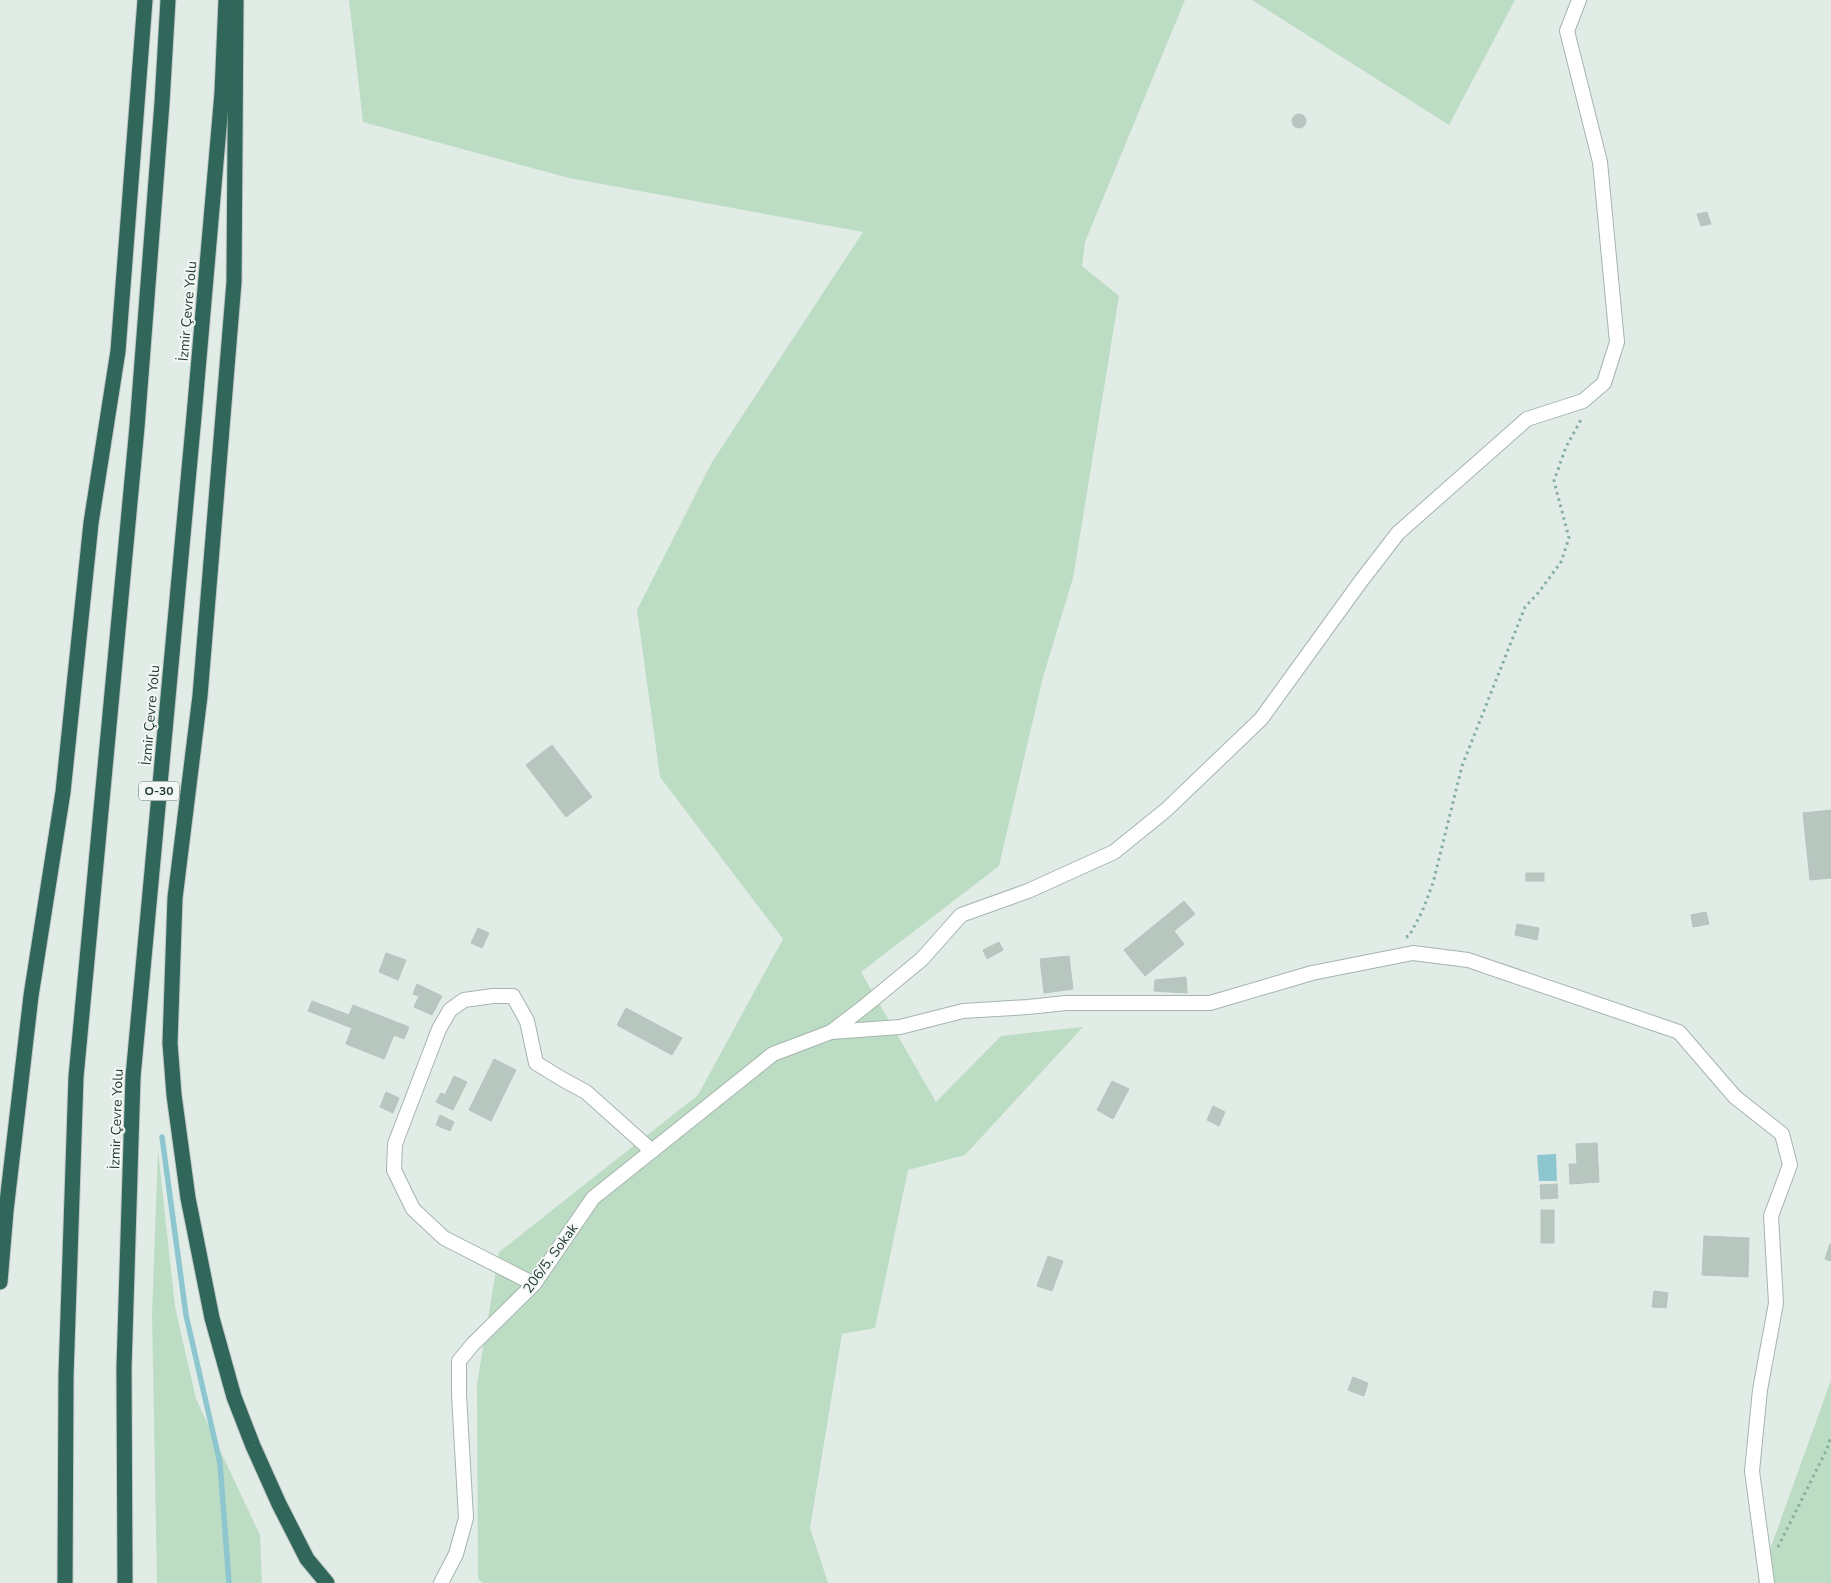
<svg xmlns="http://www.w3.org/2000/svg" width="1831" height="1583" viewBox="0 0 1831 1583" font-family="'Nunito Sans',sans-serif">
  <rect width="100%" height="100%" fill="#e2ece7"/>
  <g fill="#bcdcc4">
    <polygon points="349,0 1185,0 1085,242 1082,266 1119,296 1073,578 1043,677 999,866 861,972 936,1102 1001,1036 1083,1027 965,1155 908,1170 875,1328 842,1334 810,1528 828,1583 483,1583 478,1579 477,1384 499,1252 698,1095 783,939 660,777 637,610 712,462 863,232 569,178 363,122"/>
    <polygon points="1252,0 1515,0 1449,125"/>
    <polygon points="158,1150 175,1307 196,1399 260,1535 262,1583 157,1583 152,1314"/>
    <polygon points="1831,1380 1831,1583 1758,1583"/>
  </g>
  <polygon fill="#8dc6ce" points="1556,1154 1557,1181 1539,1181 1537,1155"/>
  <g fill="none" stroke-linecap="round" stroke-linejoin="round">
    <polyline stroke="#8dc6ce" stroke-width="5.5" points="162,1137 186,1315 220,1463 229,1583"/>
  </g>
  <g fill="#b8c6c0" stroke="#b5c5be">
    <circle cx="1299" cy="121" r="7"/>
    <polygon points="1707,212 1711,224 1701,226 1697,214"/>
    <polygon points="552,745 592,797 566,817 526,765"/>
    <polygon points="1831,810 1831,878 1810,880 1803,813"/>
    <rect x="1526" y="873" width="18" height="8"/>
    <polygon points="1184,901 1195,914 1174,931 1184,944 1145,976 1124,950"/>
    <polygon points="1706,912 1709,924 1693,927 1691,915"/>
    <polygon points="1517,924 1539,928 1537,940 1515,935"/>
    <polygon points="478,928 489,933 482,948 471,943"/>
    <polygon points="999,942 1003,950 987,959 983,950"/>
    <polygon points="386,953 406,960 398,980 379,972"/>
    <polygon points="1069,956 1073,989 1044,993 1040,959"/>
    <polygon points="1186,977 1187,993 1154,991 1155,980"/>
    <polygon points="417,984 442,996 432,1015 414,1007 419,996 413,994"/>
    <polygon points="312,1001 349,1015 353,1005 409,1027 404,1039 394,1035 384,1059 346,1044 352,1028 308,1011"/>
    <polygon points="626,1008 682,1038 672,1055 617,1025"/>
    <polygon points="494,1059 516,1070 491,1121 469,1110"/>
    <polygon points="454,1076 467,1082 453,1110 436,1102 441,1093 445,1095"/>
    <polygon points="1112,1081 1129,1089 1113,1119 1097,1110"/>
    <polygon points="386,1092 399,1098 393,1113 380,1107"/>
    <polygon points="1213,1106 1225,1112 1219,1126 1207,1120"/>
    <polygon points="440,1115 454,1122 450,1131 436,1125"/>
    <polygon points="1597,1143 1599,1182 1570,1184 1569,1164 1577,1164 1576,1144"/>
    <polygon points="1557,1184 1558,1198 1541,1199 1540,1185"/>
    <rect x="1541" y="1210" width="13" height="33"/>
    <polygon points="1704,1236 1749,1238 1748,1277 1702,1275"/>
    <polygon points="1830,1244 1831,1244 1831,1261 1825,1259"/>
    <polygon points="1048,1256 1063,1261 1052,1291 1037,1286"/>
    <polygon points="1654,1291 1668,1293 1666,1308 1652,1307"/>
    <polygon points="1353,1377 1368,1383 1364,1396 1348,1390"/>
  </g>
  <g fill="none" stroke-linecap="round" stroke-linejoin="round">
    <g stroke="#a5b4ae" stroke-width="16">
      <g id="street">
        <polyline points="831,1032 900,1027 963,1011 1028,1007 1066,1003 1210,1003 1312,973 1413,953 1468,960 1679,1032 1735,1097 1782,1134 1790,1165 1771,1216 1776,1303 1760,1390 1752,1471 1767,1583"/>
        <polyline points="534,1284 444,1238 413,1209 394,1170 395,1144 439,1029 450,1010 464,1000 493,996 513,996 527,1021 536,1063 562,1079 586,1092 652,1151"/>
        <polyline points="441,1583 456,1554 466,1518 459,1395 459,1361 473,1344 534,1284 593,1198 773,1054 831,1032 865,1006 922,959 961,915 1028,891 1114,852 1166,810 1261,719 1361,581 1398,533 1527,419 1583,401 1604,383 1617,342 1600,162 1567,31 1579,0"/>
      </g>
    </g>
    <g stroke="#c1c8c6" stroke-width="17">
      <g id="highway">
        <polyline points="236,0 234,282 200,696 175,898 170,1043 174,1095 188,1198 212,1318 234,1397 253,1446 279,1504 307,1559 327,1583"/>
        <polyline points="0,1282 6,1211 31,996 63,792 91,523 118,351 145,0"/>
        <polyline points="65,1583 66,1376 76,1077 137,427 162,103 168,0"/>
        <polyline points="125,1583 124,1368 133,1077 194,416 222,93 226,0"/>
      </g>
    </g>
    <g stroke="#84ae9f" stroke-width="3" stroke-dasharray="2.5 4" stroke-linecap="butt">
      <polyline points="1406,937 1409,936 1422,912 1433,883 1462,766 1525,607 1539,592 1561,562 1569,538 1554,481 1566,447 1582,418"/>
      <polyline points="1778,1547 1826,1451 1831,1437"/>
    </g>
    <use href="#street" stroke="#fff" stroke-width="14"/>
    <use href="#highway" stroke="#30675a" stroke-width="15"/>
  </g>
  <g text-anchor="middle" stroke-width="4" stroke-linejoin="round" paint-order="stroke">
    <rect fill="#f3f8f5" stroke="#61746e" stroke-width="1" x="139" y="781.5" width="40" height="19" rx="4"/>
    <g font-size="12" font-weight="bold" fill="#233c34">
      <text x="159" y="795">O-30</text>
    </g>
    <g font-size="14" fill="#233c34" stroke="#f3f8f5">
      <text transform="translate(187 311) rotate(-85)" y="5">İzmir Çevre Yolu</text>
      <text transform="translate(150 715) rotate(-85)" y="5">İzmir Çevre Yolu</text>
      <text transform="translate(116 1119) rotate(-88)" y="5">İzmir Çevre Yolu</text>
      <text transform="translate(550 1258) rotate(-54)" y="5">206/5. Sokak</text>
    </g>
  </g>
</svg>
